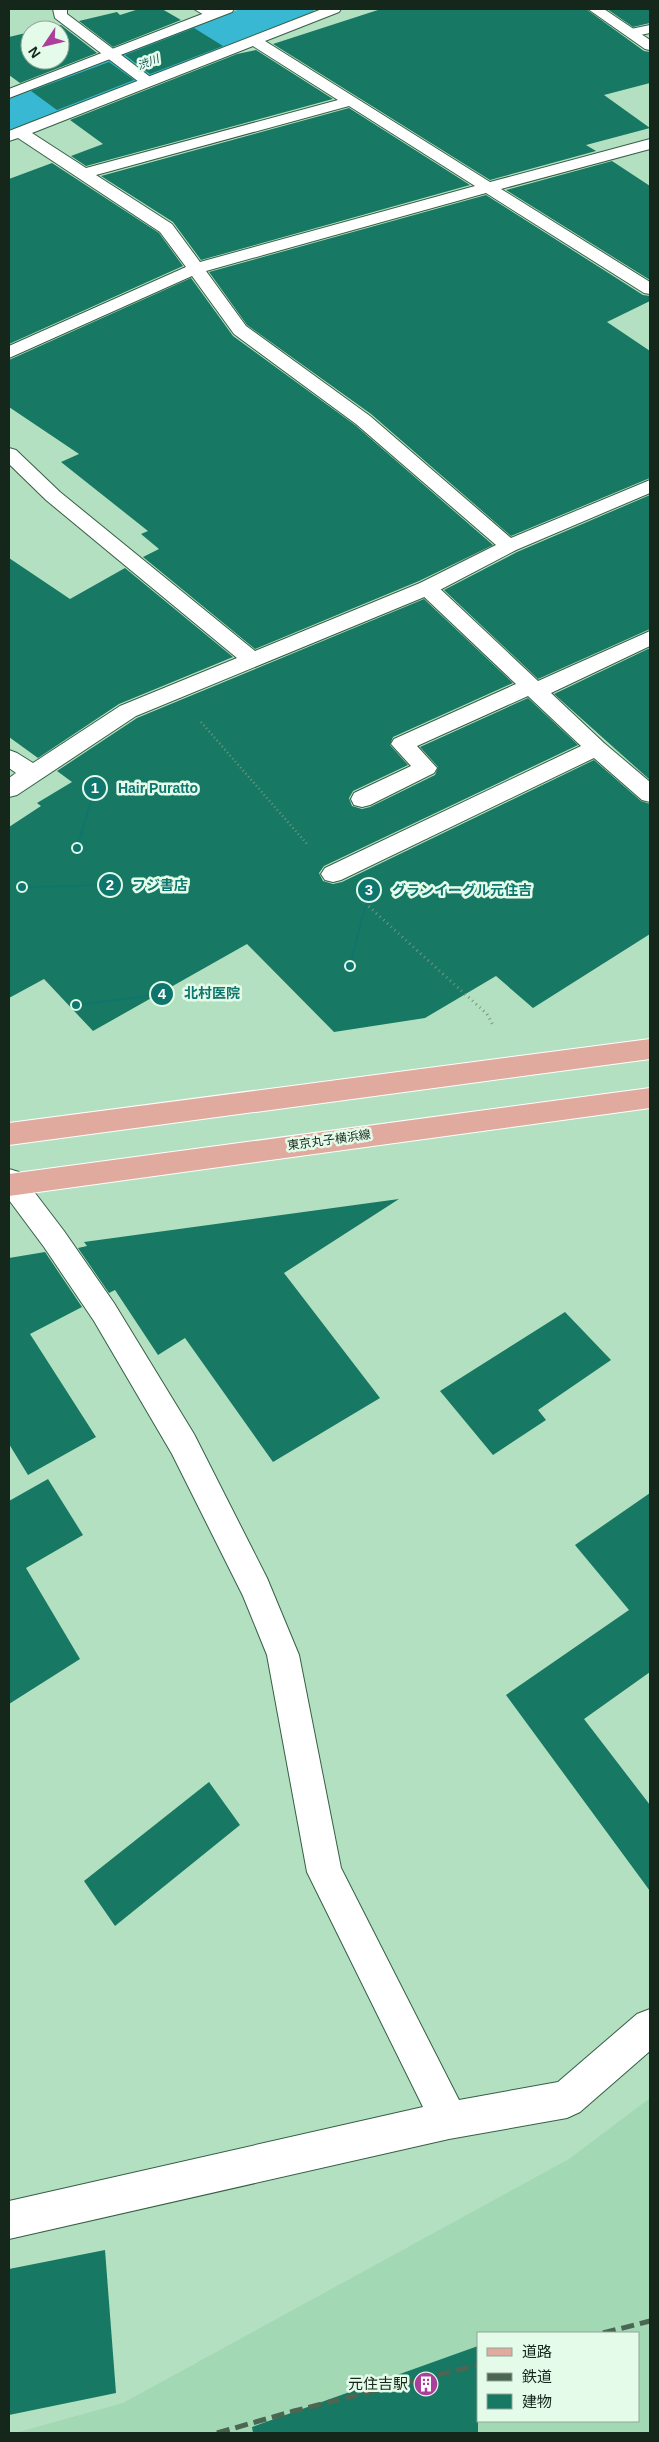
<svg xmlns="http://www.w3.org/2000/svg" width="659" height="2442" viewBox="0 0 659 2442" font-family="Helvetica,'Noto Sans JP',sans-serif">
  <rect width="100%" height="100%" fill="#b3e0c0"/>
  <path fill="#a3d8b4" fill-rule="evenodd" d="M650 2098V2433H15L123 2403 569 2159ZM478 2333H638V2421H478Z"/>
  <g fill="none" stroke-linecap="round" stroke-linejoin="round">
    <polygon fill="#38b8d2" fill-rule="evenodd" points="240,9 315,9 307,20 30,128 9,133 9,96"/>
  </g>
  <g fill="#177863">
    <polygon points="139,9 162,9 181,20 113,47 79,21 117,12 120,15"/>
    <polygon points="381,9 586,9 644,51 650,52 650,83 604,95 650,128 586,145 596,151 490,180 273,44"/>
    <polygon points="607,9 650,9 650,23 633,27"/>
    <polygon points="61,25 97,53 20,83 9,75 9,37 30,32 30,60 60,60 60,30 39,30"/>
    <polygon points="194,28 223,46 150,74 125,55"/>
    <polygon points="256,50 333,99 86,166 71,156 103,144 70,120 237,54"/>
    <polygon points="109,62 134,80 57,110 31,91"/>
    <polygon points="349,108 470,185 201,260 173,222 101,176"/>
    <polygon points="612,161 650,186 650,280 506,190"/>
    <polygon points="52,163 159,233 183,266 9,344 9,179"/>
    <polygon points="486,195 643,295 650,296 650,301 607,322 650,351 650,478 511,536 371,414 247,325 209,272"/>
    <polygon points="191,278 233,336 355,425 493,545 419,581 255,649 143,557 159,549 141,534 148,531 61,462 79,454 9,407 9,360"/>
    <polygon points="650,495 650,629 538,679 444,590 517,552"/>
    <polygon points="9,558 70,599 125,568 233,657 119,704 38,758 9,737"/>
    <polygon points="424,599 513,683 393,737 390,745 408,765 353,791 349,798 352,806 362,809 370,807 435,775 438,767 420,747 528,698 578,745 324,866 319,873 323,881 333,884 342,882 594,760 641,801 650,804 650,934 533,1008 496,976 425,1018 334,1032 247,944 93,1031 44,979 9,998 9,827 41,806 37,803 72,782 57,771 137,718"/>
    <polygon points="650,648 650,780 554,694"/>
    <polygon points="399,1199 284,1273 380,1398 273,1462 185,1338 158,1355 115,1290 109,1293 78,1248 87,1246 84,1242"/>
    <polygon points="45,1252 82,1307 30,1334 96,1437 28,1475 9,1444 9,1258"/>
    <polygon points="565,1312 611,1360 538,1410 546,1420 493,1455 440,1391"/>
    <polygon points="48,1479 83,1535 26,1568 80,1659 9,1704 9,1501"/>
    <polygon points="650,1493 650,1672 584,1719 650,1805 650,1891 506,1695 629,1610 575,1545"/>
    <polygon points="209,1782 240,1825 115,1926 84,1881"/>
    <polygon points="105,2250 116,2393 9,2415 9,2269"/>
    <polygon points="478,2346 478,2433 253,2433 252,2427"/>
  </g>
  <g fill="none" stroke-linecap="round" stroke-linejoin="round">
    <g stroke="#355f44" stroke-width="2">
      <g id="service">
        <polygon points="53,9 67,9 67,14 116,51 118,54 116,57 106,57 55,18"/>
        <polygon points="194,9 211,9 218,15 211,19"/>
        <polygon points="650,25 650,33 631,37 624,33 626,30"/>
        <polygon points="427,582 434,583 538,681 650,631 650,646 551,693 604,743 650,782 650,802 642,800 594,758 341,880 333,882 325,880 321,874 325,868 581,746 528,696 417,746 437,768 434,773 370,805 362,807 354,805 351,799 354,793 411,766 391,744 394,739 516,684 420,593 417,588 420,583"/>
      </g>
    </g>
    <g stroke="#355f44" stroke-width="2">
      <polygon id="pedestrian" points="111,50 116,51 153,79 156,82 153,85 143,85 106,57 104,54 106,51"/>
    </g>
    <g stroke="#355f44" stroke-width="2">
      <g id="minor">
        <polygon points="215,9 234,9 232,12 9,98 9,89"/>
        <path d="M322 9H341L339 12 265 41 490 182 650 139V149L501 189 650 282V294L644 293 486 193 206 271 246 326 370 416 511 538 650 480V493L516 550 434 593 136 716 17 795 9 797V778L16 773 9 768V750L17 753 33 763 120 706 237 658 46 500 9 464V448L16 450 60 492 255 651 420 583 496 545 356 424 234 334 192 276 9 358V346L186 267 160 232 18 138 9 141V131ZM253 46 338 100 86 168 32 133ZM349 106 475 186 200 262 172 224 96 175Z"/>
        <polygon points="588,9 604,9 650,40 650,50 645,49"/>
        <polygon points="9,1169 19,1172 64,1231 114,1303 194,1434 267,1578 299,1655 341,1868 459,2100 558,2082 637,2014 650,2009 650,2051 580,2112 567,2118 449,2139 9,2239 9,2201 423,2107 307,1872 267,1655 243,1596 172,1454 94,1321 44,1247 9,1200"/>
      </g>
    </g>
    <g stroke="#fff" stroke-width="2">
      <g id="primary">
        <polygon points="650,1039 650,1059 9,1145 9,1123"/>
        <polygon points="650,1088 650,1108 9,1196 9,1174"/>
      </g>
    </g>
    <g stroke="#74977f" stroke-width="2.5" stroke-dasharray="1 3" stroke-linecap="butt">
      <polyline points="201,722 307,844"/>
      <polyline points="365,903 367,905"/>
    </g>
    <polyline stroke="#74977f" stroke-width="3" stroke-dasharray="1 4" stroke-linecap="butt" points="365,903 487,1014 494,1027"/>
    <use href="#service" fill="#fff" fill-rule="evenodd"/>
    <use href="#pedestrian" fill="#fff" fill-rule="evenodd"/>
    <use href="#minor" fill="#fff" fill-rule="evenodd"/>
    <use href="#primary" fill="#e0aa9e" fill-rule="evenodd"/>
    <g stroke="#4b6653" stroke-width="5" stroke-dasharray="13 6" stroke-linecap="butt">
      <polyline points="603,2333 650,2321"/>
      <polyline points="217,2433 294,2411 478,2365"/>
    </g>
  </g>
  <defs>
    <g id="building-disc" transform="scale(1.25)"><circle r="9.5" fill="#ad3f9c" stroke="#e4fbea"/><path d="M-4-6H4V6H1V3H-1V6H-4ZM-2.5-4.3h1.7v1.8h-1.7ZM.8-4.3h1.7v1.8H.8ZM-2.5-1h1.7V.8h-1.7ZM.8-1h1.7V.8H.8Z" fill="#fff"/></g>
  </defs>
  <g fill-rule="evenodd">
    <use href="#building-disc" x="426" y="2384"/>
  </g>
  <g text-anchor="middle" stroke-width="5" stroke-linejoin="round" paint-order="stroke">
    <g font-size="11" font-style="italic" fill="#164c57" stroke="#e4fbea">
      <text transform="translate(148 62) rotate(-21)" y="4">渋川</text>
    </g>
    <g font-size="12" fill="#15271b" stroke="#e4fbea">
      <text transform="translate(329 1140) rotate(-8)" y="4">東京丸子横浜線</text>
    </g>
    <g font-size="15" fill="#15271b" stroke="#e4fbea" text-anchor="end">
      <text x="408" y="2389">元住吉駅</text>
    </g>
  </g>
  <path fill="none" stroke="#0f766e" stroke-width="2" d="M77 848L95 788M22 887L110 885M350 966L369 890M76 1005L162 994"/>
  <g fill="#0f766e" stroke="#e4fbea" stroke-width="2">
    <circle cx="77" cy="848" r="5"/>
    <circle cx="22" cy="887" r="5"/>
    <circle cx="350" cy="966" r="5"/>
    <circle cx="76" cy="1005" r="5"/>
    <circle cx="95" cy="788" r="12"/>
    <circle cx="110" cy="885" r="12"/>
    <circle cx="369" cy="890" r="12"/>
    <circle cx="162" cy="994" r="12"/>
  </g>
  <g font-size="15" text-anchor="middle" font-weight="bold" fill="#fff">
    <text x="95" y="793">1</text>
    <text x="110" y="890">2</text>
    <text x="369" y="895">3</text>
    <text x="162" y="999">4</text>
  </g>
  <g font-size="14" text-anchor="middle" font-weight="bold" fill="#0f766e" stroke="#e4fbea" stroke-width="5" stroke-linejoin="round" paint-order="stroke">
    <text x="158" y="793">Hair Puratto</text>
    <text x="160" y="890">フジ書店</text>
    <text x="462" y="895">グランイーグル元住吉</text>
    <text x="212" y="998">北村医院</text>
  </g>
  <rect width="659" height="2442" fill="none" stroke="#15271b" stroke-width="20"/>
  <rect x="477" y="2332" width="162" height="90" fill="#e4fbea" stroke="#91a697"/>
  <rect x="487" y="2348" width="25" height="8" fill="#e0aa9e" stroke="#91a697"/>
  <text x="522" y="2357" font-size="15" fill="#15271b">道路</text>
  <rect x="487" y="2373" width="25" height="8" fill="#4b6653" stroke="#91a697"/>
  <text x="522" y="2382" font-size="15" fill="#15271b">鉄道</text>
  <rect x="487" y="2394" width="25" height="15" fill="#177863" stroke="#91a697"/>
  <text x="522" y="2407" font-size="15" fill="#15271b">建物</text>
  <g transform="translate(45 45) rotate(235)"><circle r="24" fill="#e4fbea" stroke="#91a697"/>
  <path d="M0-4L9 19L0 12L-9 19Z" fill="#ad3f9c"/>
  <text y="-8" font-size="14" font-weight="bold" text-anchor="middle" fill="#15271b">N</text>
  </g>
</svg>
